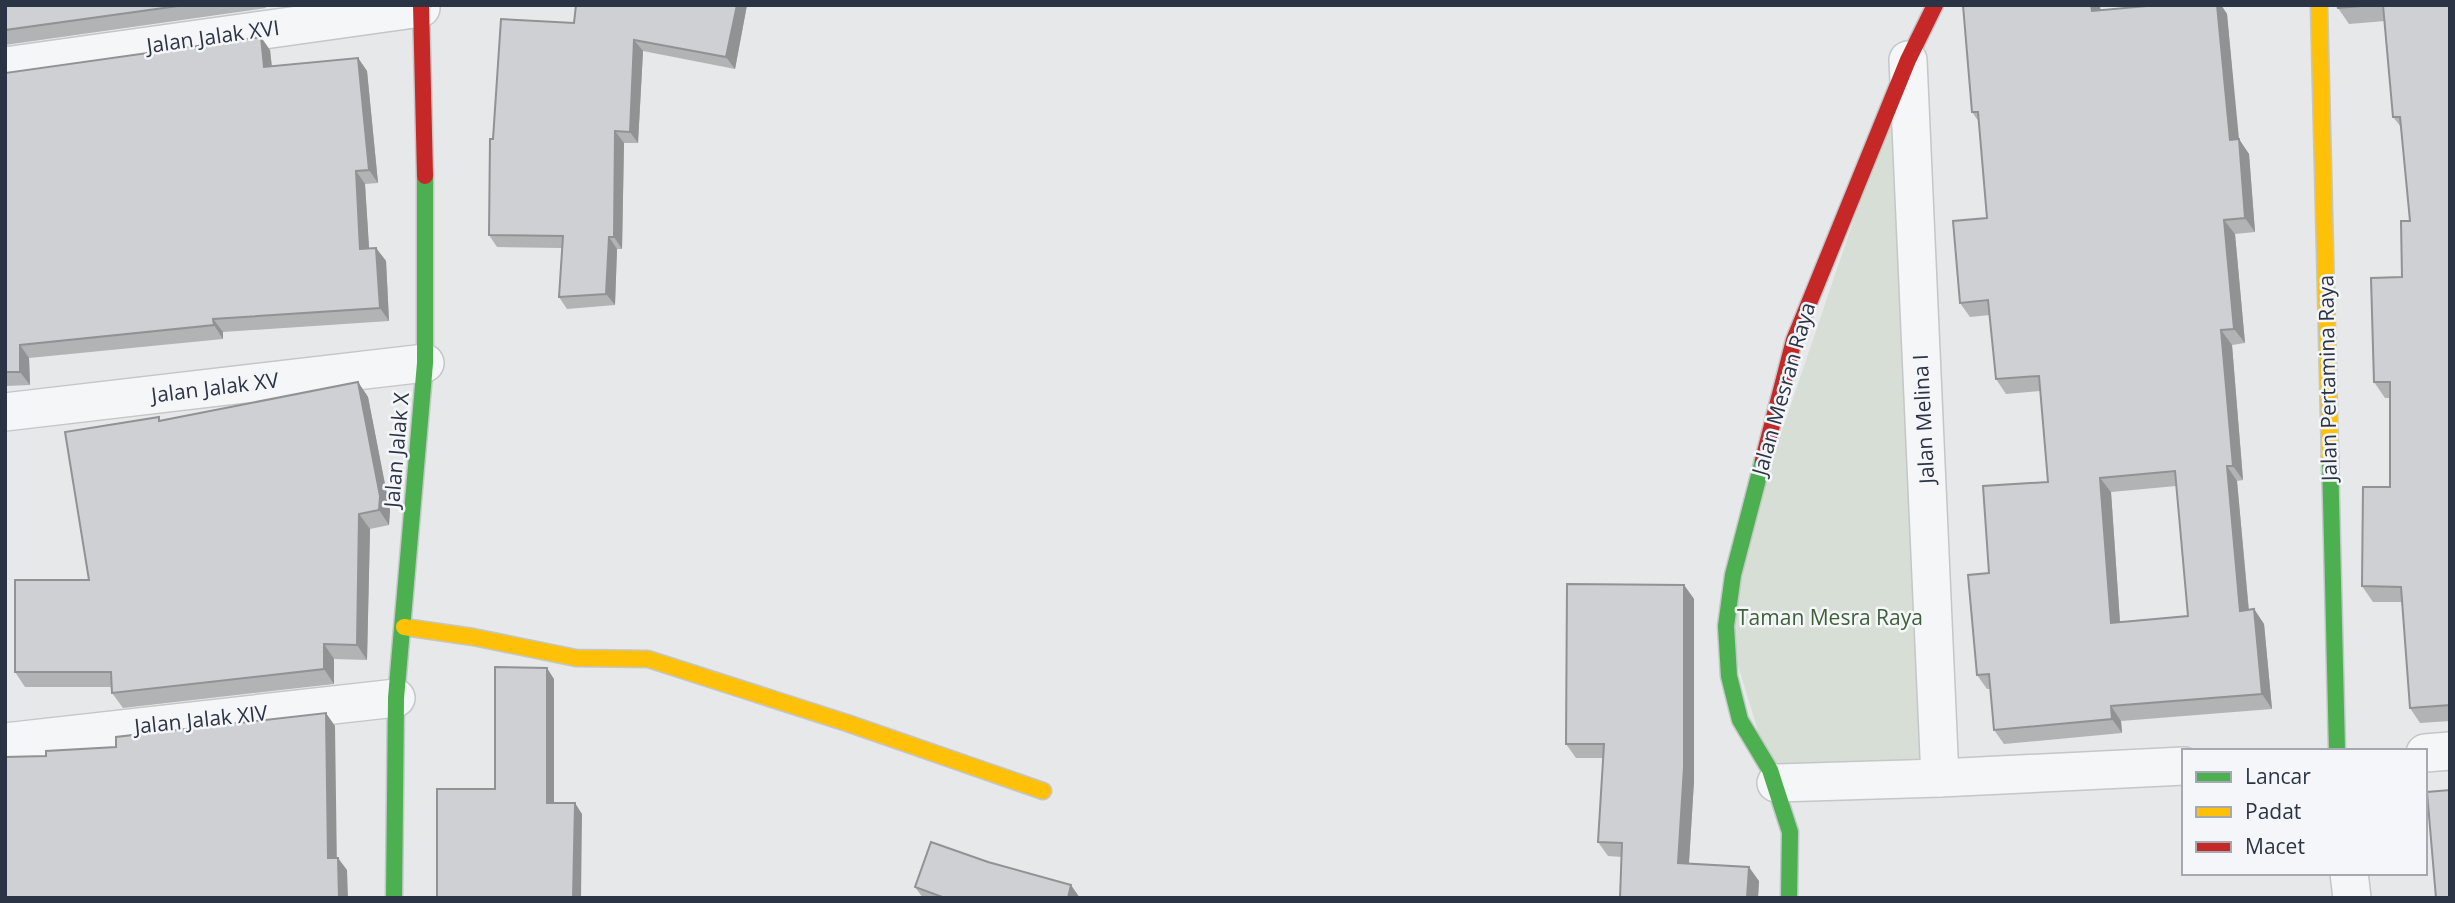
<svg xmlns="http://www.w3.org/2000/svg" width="2455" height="903" viewBox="0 0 2455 903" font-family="'Open Sans',sans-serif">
  <rect width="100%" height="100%" fill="#e6e8ea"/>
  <polygon fill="#d6ded6" points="1908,60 1940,778 1770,770 1726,626 1733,575"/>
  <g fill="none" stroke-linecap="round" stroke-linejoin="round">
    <g stroke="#c4c6c8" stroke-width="40">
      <g id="street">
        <polyline points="1908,60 1940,778"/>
        <polyline points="5,66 421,8"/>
        <polyline points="5,412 425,363"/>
        <polyline points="5,742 396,698"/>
        <polyline points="2425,753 2450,751"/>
        <polyline points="1776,783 1940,778 2184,766"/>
        <polyline points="2349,873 2352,898"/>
      </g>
    </g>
    <g stroke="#c4c6c8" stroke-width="19">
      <g id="fast">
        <polyline points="2330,457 2337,751"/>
        <polyline points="1763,460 1733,575 1726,626 1729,676 1740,720 1770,770 1790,832 1789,898"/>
        <polyline points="394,898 396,698 425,363 425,176"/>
      </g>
    </g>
    <g stroke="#c4c6c8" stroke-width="19">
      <g id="slow">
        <polyline points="2319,5 2330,457"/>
        <polyline points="404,627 473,637 576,658 648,659 847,723 1043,791"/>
      </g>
    </g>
    <g stroke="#c4c6c8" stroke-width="19">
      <g id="jam">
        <polyline points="421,5 425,176"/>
        <polyline points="1763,460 1794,340 1908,60 1935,5"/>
      </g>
    </g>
    <use href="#street" stroke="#f5f6f7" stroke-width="37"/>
    <use href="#fast" stroke="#4caf50" stroke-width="16"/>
    <use href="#slow" stroke="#ffc107" stroke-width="16"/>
    <use href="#jam" stroke="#c62828" stroke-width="16"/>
  </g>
  <g fill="#b1b3b5" fill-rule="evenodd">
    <polygon points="5,5 265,5 266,8 5,45"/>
    <polygon points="747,5 735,69 643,51 638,143 624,143 622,249 617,249 615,305 567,309 559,297 562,248 497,247 489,235 493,139 574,23"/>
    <path d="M1963 5H2100V10L2158 5H2221L2227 14 2238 139 2249 154 2255 232 2235 234 2245 343 2232 345 2243 480 2237 481 2249 610 2254 609 2264 624 2272 709 2121 721 2122 733 2004 744 1994 730 1990 689H1987L1977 675 1989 573 2048 482 2040 391 2006 394 1996 379 1990 315 1970 317 1960 303 1987 218 1979 122 1972 112ZM2176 486 2188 616 2120 622 2111 492Z"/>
    <polygon points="2337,5 2450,5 2450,721 2420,723 2410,708 2402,602 2373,602 2362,586 2390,487 2390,398 2385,398 2374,382 2402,277 2410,221 2401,127 2393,117 2385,21 2349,24 2338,8"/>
    <polygon points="270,50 272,66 358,58 367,71 378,183 365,184 369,249 376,248 386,261 389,321 223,332 223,339 29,358 30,385 5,386 5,73"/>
    <polygon points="358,382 368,397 390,510 389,525 370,529 367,660 334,659 334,684 123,708 112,693 112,687 25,687 15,672 89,580 162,421"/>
    <polygon points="1684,585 1694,599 1694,781 1689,863 1759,881 1758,898 1620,898 1622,857 1608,856 1598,842 1604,758 1576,758 1566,744"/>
    <polygon points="915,887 1080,898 923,898"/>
  </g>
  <g fill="#909294">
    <polygon points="737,5 747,5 735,69 726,57"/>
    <polygon points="2091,5 2100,5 2102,26 2092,11"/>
    <polygon points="2217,5 2221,5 2227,14 2239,139 2249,154 2255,232 2245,218 2230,140"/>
    <polygon points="261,37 270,50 273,80 264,67"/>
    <polygon points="634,40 643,51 638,143 630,132"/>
    <polygon points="358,58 367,71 378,183 369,170"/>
    <polygon points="615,131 624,143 622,249 614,237"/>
    <polygon points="356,171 365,184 370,262 360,249"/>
    <polygon points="2224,220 2235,234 2245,343 2234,329"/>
    <polygon points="609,237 617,249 615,305 606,294"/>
    <polygon points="376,248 386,261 389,321 380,308"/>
    <polygon points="213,319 223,332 223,339 214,325"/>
    <polygon points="2221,330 2232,345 2243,480 2233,466"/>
    <polygon points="20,345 29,358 30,385 20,372"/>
    <polygon points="358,382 368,397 390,510 389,525 379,510"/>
    <polygon points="2227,466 2237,481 2250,625 2240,611"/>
    <polygon points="2100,478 2111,492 2121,637 2111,623"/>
    <polygon points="359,514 370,529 367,660 357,645"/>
    <polygon points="1684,585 1694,599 1694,781 1688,877 1678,863"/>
    <polygon points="2254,609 2264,624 2272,709 2262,694"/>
    <polygon points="324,644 334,659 334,684 324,669"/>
    <polygon points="547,668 554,679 554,814 547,803"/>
    <polygon points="2111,706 2121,721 2122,733 2112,719"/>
    <polygon points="326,713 335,726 337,871 328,858"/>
    <polygon points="575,803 582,814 581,898 573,898"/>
    <polygon points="338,858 347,870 348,898 339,898"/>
    <polygon points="1749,867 1759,881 1758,898 1747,898"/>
    <polygon points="1071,885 1080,898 1068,898"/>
  </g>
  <g fill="#ced0d3" stroke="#909294" stroke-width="2" fill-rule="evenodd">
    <polygon points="5,5 185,5 5,30"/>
    <polygon points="576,5 737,5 726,57 634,40 630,132 615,131 614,237 609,237 606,294 559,297 563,236 489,235 490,139 493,139 501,19 574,23"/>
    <path d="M1963 5H2091L2092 11 2158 5H2217L2230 140 2239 139 2245 218 2224 220 2234 329 2221 330 2233 466H2227L2240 611 2254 609 2262 694 2111 706 2112 719 1994 730 1989 674 1977 675 1968 575 1989 573 1983 486 2048 482 2039 376 1996 379 1988 300 1960 303 1953 221 1987 218 1978 112H1972ZM2175 471 2188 616 2111 623 2100 478Z"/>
    <polygon points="2337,5 2373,5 2338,8"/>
    <polygon points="2383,5 2450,5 2450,705 2410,708 2401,587 2362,586 2363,487 2390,487 2390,382 2374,382 2371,278 2402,277 2401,221 2410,221 2400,117 2393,117"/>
    <polygon points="261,37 264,67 358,58 369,170 356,171 360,249 376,248 380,308 213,319 214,325 20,345 20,372 5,372 5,73"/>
    <polygon points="358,382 380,496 379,510 359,514 357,645 324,644 324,669 112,693 111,672 15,672 15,580 89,580 65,432 159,417 159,421"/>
    <polygon points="1567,584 1684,585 1684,767 1678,863 1749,867 1747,898 1620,898 1622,843 1598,842 1604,744 1566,744"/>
    <polygon points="495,667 547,668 547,803 575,803 573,898 437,898 437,789 495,789"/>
    <polygon points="326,713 328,858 338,858 339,898 5,898 5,757 46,756 46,751 116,747 116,737"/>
    <polygon points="2450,790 2450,898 2436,898 2427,792"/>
    <polygon points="931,842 988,862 1071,885 1068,898 945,898 915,887"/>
  </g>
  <g text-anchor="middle" stroke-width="5" stroke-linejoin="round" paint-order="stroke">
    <g font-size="21" fill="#2b3445" stroke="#f4f6f9">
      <text transform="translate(213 37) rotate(-8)" y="7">Jalan Jalak XVI</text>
      <text transform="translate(2328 378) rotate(-91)" y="7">Jalan Pertamina Raya</text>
      <text transform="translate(215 388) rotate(-7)" y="7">Jalan Jalak XV</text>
      <text transform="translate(1784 389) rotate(-74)" y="7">Jalan Mesran Raya</text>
      <text transform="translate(1924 419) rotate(-93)" y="7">Jalan Melina I</text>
      <text transform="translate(397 450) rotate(-85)" y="7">Jalan Jalak X</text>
      <text transform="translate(201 720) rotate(-6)" y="7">Jalan Jalak XIV</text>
    </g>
    <g font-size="21" fill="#3f6138" stroke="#f4f6f9">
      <text x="1830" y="625">Taman Mesra Raya</text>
    </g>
  </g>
  <rect width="2455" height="903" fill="none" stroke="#2b3445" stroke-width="14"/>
  <rect x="2182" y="749" width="245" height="126" fill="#f4f6f9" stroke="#a4a8b1" stroke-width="2"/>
  <rect x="2196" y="772" width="35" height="10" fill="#4caf50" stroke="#a4a8b1" stroke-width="2"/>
  <text x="2245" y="784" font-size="21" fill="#2b3445">Lancar</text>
  <rect x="2196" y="807" width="35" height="10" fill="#ffc107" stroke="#a4a8b1" stroke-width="2"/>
  <text x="2245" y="819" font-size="21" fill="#2b3445">Padat</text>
  <rect x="2196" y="842" width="35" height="10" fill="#c62828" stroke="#a4a8b1" stroke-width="2"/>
  <text x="2245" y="854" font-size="21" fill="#2b3445">Macet</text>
</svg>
